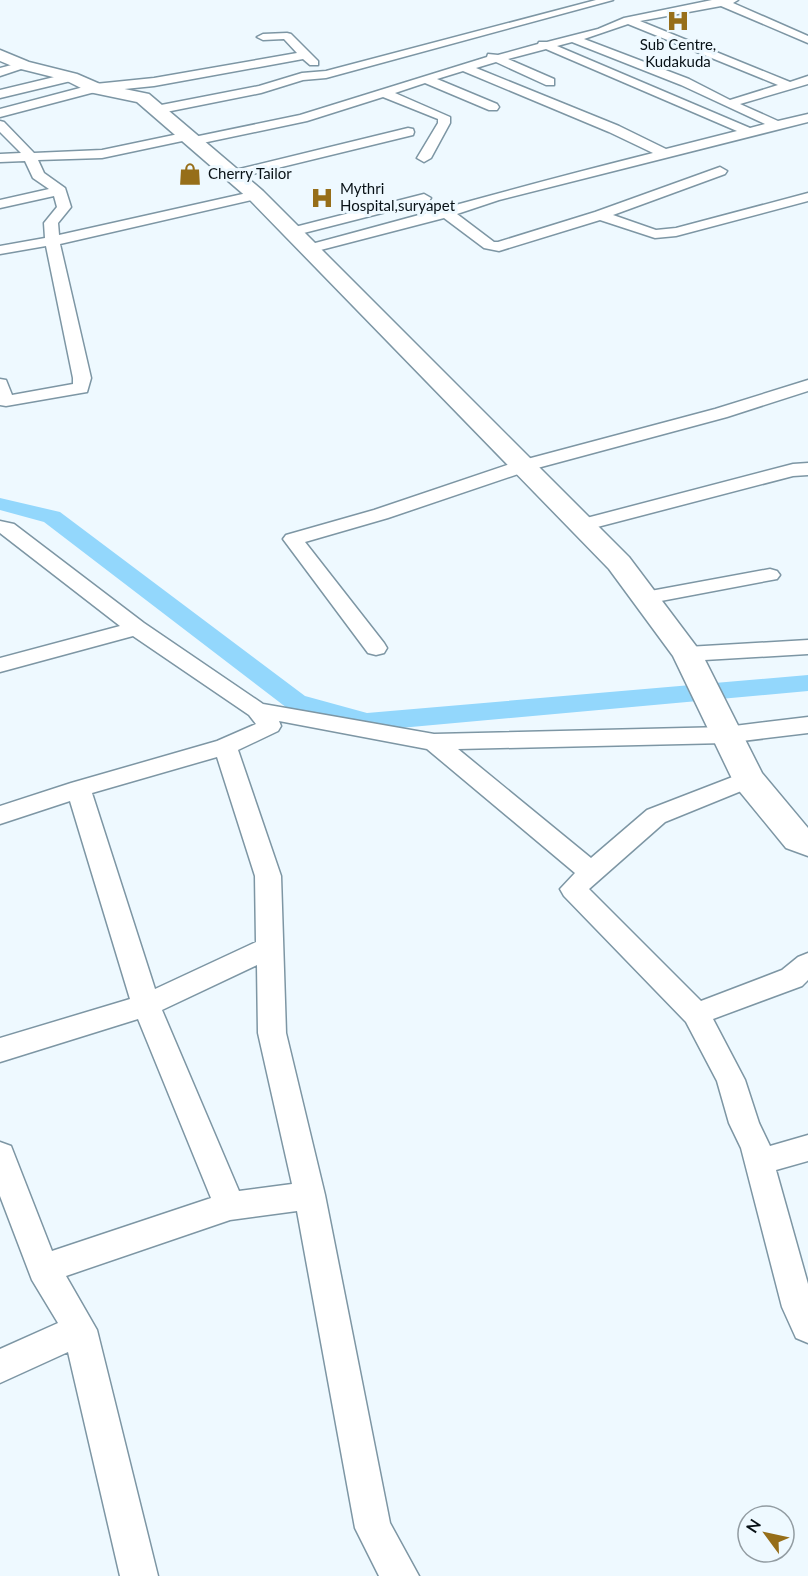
<svg xmlns="http://www.w3.org/2000/svg" width="808" height="1576" viewBox="0 0 808 1576" font-family="Lato,sans-serif">
  <rect width="100%" height="100%" fill="#eef9ff"/>
  <g fill="none" stroke-linecap="round" stroke-linejoin="round">
    <polygon fill="#93d7fc" fill-rule="evenodd" points="0,498 60,512 305,696 367,713 808,675 808,691 367,731 287,708 44,522 0,510"/>
    <g stroke="#7d96a4" stroke-width="3">
      <g id="street">
        <polygon points="596,0 613,0 326,78 303,80 261,93 156,114 150,110 156,106 259,86 302,73 326,71"/>
        <path d="M712 0H738L733 3 808 36V43L721 6 640 21 790 82 808 76V84L740 104 778 121 808 114V122L499 200 457 214 494 242H498L595 212 720 167 727 171 725 174 613 215 656 230 676 228 808 193V201L676 236 655 238 600 220 499 251 484 248 444 218 309 253 304 252 302 249 304 246C420 215 536 182 653 153L609 132 463 71 437 79 497 104 499 107 497 110H489L425 83 395 93 450 117V123L431 158 424 162 417 158 438 123V119L383 97 307 121 193 145 188 144 187 140 102 158 38 160 44 173 65 188 71 207 58 223 59 235 256 191 263 195 256 199 60 244 91 378 87 392 81 393 6 406 0 405V379L6 380 12 395 73 384V378L46 246 0 254V246L45 238 44 223 57 207 54 196 0 208V200L49 189 33 178 25 161 0 162V154L21 153 0 132V121L4 122 34 153 102 150 188 132 193 133 194 137 300 115 487 57 488 54 498 55 538 44 539 42H547L598 29 624 18ZM628 24 778 85 730 100 689 79 584 39ZM572 42 681 85 765 124 750 128 557 46ZM546 49 737 131 666 149 619 126 476 68 496 62 546 85H554V79L508 59Z"/>
        <polygon points="287,33 291,34 318,61 318,65 310,65 303,59 154,86 95,92 0,117 0,109 95,84 154,78 297,53 284,39 263,40 257,37 263,34"/>
        <polygon points="23,62 27,63 27,67 0,76 0,68"/>
        <polygon points="71,73 77,77 75,80 0,98 0,90"/>
        <polygon points="408,128 413,129 414,132 413,135 232,179 225,175 227,172"/>
        <polygon points="424,194 431,198 429,201 292,236 285,232 287,229"/>
        <polygon points="808,380 808,391 727,417 530,470 388,518 305,542 384,643 387,648 384,653 376,655 368,653 283,539 286,535 374,510 516,462 715,409"/>
        <polygon points="808,463 808,475 793,476 582,531 575,529 572,525 575,521 793,464"/>
        <path d="M0 521 14 524 144 623 263 704 434 734 726 727 808 717V733L726 743 458 749 591 858 647 810 748 771 756 773 760 779 756 785 665 822 589 889 701 1001 782 970 798 957 808 953V980L802 986 713 1019 745 1080 759 1123 770 1146 808 1135V1161L776 1170 808 1284V1343L796 1338 782 1307 741 1148 729 1123 717 1081 686 1022 564 896 560 889 575 873 427 749 279 721 281 726 278 731 238 750 281 876 286 1033 325 1195 390 1523 419 1576H379L355 1528 297 1211 230 1220 66 1276 97 1330 158 1576H120L68 1352 0 1383V1349L58 1323 32 1280 0 1196V1142L11 1146 52 1251 211 1198 138 1019 0 1062V1038L130 999 70 801 0 824V806L71 783 217 741 256 724 249 715 133 636 0 672V658L120 626 0 533ZM217 757 255 876 256 942 155 989 92 793ZM257 965 258 1033 292 1184 239 1191 162 1010Z"/>
        <polygon points="770,569 777,571 780,575 777,579 645,604 638,602 635,598 638,594 645,592"/>
        <polygon points="808,640 808,654 687,661 679,659 676,654 679,649 687,647"/>
      </g>
    </g>
    <g stroke="#7d96a4" stroke-width="3">
      <polygon id="secondary" points="0,50 29,62 77,74 100,84 149,94 263,191 629,557 702,654 762,773 808,828 808,856 786,848 736,787 673,656 609,569 249,199 137,102 89,92 65,80 17,68 0,61"/>
    </g>
    <use href="#street" fill="#fff" fill-rule="evenodd"/>
    <use href="#secondary" fill="#fff" fill-rule="evenodd"/>
  </g>
  <defs>
    <g id="hospital-bare" transform="scale(1.8)"><path d="M-5-5h3v3.5h4V-5h3V5h-3V1.5h-4V5h-3Z" fill="#966e19" stroke="#eef9ff" stroke-width="2.5" paint-order="stroke"/></g>
    <g id="shop-bare" transform="scale(1.8)"><path d="M-5-2.5h2.3a2.7 3.5 0 0 1 5.4 0H5L5.5 6h-11ZM-1.5-2.5h3a1.5 2.3 0 0 0-3 0Z" fill="#966e19" stroke="#eef9ff" stroke-width="2.5" paint-order="stroke"/></g>
  </defs>
  <g fill-rule="evenodd">
    <use href="#hospital-bare" x="678" y="21"/>
    <use href="#shop-bare" x="190" y="174"/>
    <use href="#hospital-bare" x="322" y="198"/>
  </g>
  <g text-anchor="middle" stroke-width="6" stroke-linejoin="round" paint-order="stroke">
    <g font-size="15" fill="#081116" stroke="#eef9ff" text-anchor="start">
      <text x="678" y="50" text-anchor="middle">Sub Centre,<tspan x="678" dy="17">Kudakuda</tspan></text>
      <text x="208" y="179">Cherry Tailor</text>
      <text x="340" y="194">Mythri<tspan x="340" dy="17">Hospital,suryapet</tspan></text>
    </g>
  </g>
  <g transform="translate(766 1534) rotate(303)"><circle r="28" fill="#eef9ff" stroke="#929ca2" stroke-width="1.5"/>
  <path d="M0-4.5L10 22L0 15L-10 22Z" fill="#966e19"/>
  <text y="-9" font-size="16" font-weight="bold" text-anchor="middle" fill="#081116">N</text>
  </g>
</svg>
